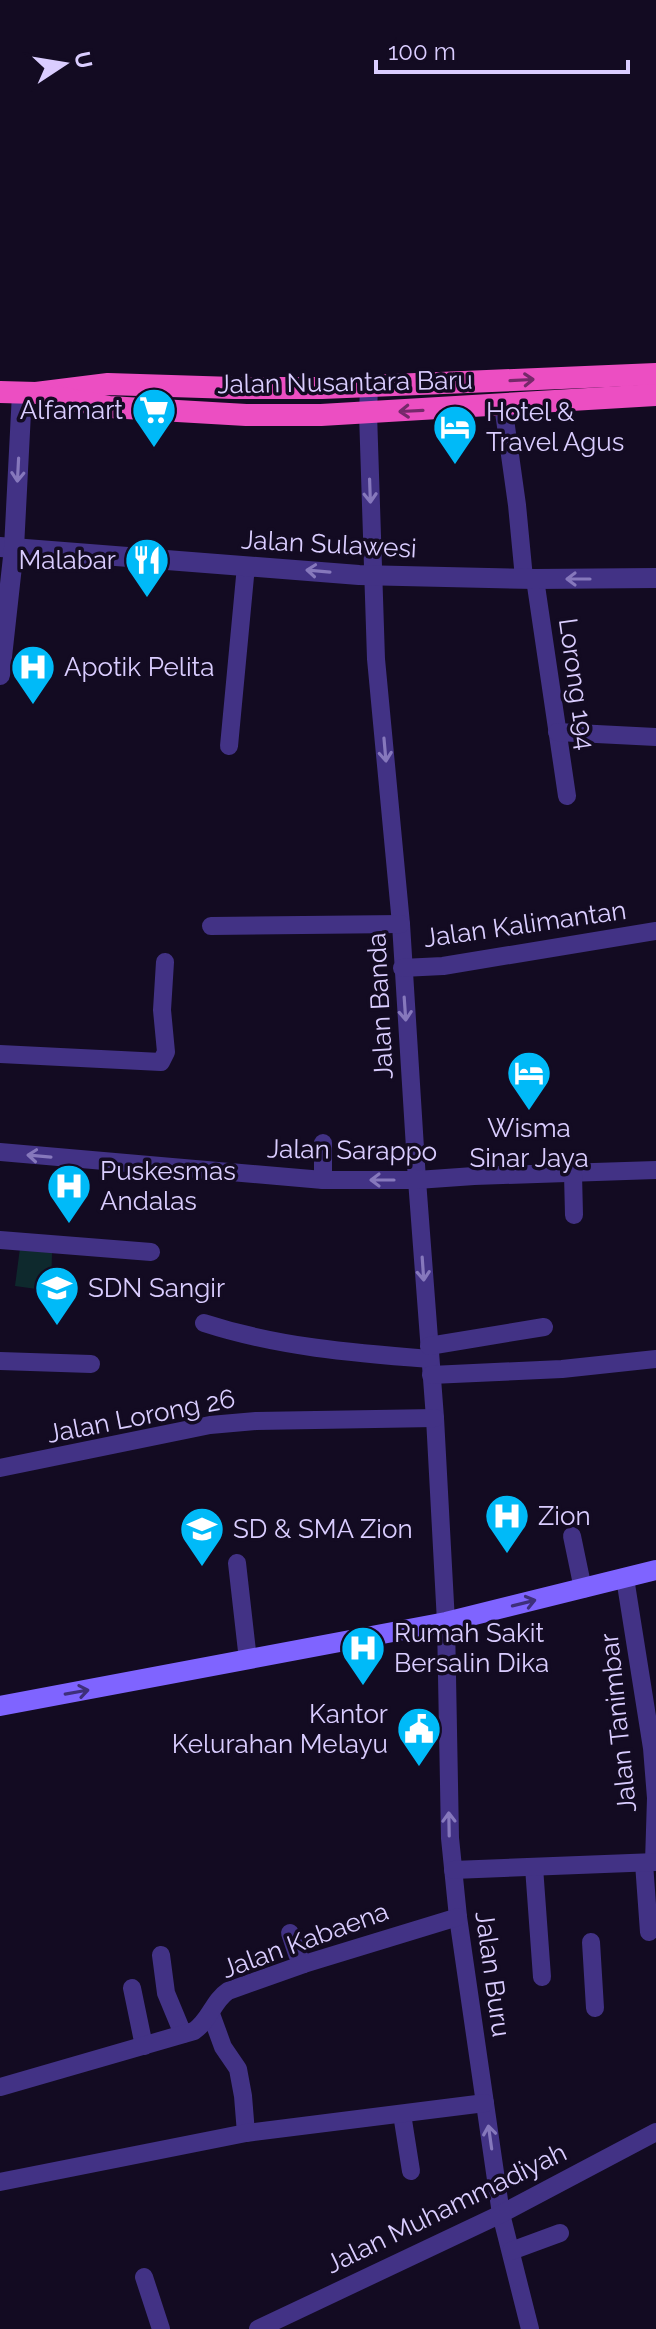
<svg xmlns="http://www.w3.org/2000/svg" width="656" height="2329" viewBox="0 0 656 2329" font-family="Raleway,sans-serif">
  <rect width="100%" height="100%" fill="#130b22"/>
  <polygon fill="#0e292d" points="20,1248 52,1252 51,1291 15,1286"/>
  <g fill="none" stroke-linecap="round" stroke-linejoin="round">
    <g stroke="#423285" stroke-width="18">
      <polyline points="369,387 368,413 376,659 401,924 417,1180 435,1418 446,1622 450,1838 458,1917 501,2214 530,2329"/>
      <polyline points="503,405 517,505 524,578"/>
      <polyline points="535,579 567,796"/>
      <polyline points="557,732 656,737"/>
      <polyline points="229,746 246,566"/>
      <polyline points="211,926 401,924"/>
      <polyline points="402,968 443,966 656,931"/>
      <polyline points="0,1054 161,1062 166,1052 162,1010 165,962"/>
      <polyline points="0,1152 323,1180 417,1180 474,1176 656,1170"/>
      <polyline points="573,1174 574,1215"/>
      <polyline points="323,1180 323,1143"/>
      <polyline points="0,1240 151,1252"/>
      <path d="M204 1323C278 1347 353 1353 430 1359"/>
      <polyline points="429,1346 544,1327"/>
      <polyline points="0,1361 91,1364"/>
      <polyline points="431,1375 562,1369 656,1359"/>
      <polyline points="0,1468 210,1425 256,1421 435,1418"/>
      <polyline points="572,1536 583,1589"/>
      <polyline points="237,1563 248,1660"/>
      <polyline points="625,1578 652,1748 656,1798 654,1862"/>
      <polyline points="644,1863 649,1932"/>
      <polyline points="534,1867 542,1977"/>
      <polyline points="453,1870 656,1862"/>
      <polyline points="290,1933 297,1954 304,1964"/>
      <polyline points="591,1942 595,2008"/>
      <polyline points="161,1955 166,1993 183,2034"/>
      <polyline points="132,1988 144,2046"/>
      <polyline points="211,2014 223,2047 238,2069 243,2096 246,2133"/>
      <path d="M0 2087 194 2031C210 2020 213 2001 228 1991L304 1964 458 1917"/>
      <polyline points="402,2114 411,2171"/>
      <polyline points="0,2182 246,2133 485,2103"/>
      <polyline points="511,2251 560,2233"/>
      <polyline points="144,2277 161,2329"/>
      <polyline points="258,2329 501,2214 656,2132"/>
    </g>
    <g stroke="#423285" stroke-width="20">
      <polyline points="0,547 359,575 535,579 656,578"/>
      <polyline points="0,675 14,548 22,393"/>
    </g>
    <polyline stroke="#7f64ff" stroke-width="20" points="0,1706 446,1622 656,1570"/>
    <g stroke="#ec4ec2" stroke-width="22">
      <polyline points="0,392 36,393 108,384 234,388 322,388 656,374"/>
      <polyline points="57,397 109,407 246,415 321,415 656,395"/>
    </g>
  </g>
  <defs><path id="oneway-shaft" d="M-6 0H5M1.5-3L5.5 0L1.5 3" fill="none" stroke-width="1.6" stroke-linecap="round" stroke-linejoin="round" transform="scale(2)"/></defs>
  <g stroke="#75296a">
    <use href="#oneway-shaft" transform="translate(522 380) rotate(-3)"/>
    <use href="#oneway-shaft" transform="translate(411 411) rotate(177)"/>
  </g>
  <g stroke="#8678bc">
    <use href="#oneway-shaft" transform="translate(18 470) rotate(93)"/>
    <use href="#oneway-shaft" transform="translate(370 491) rotate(88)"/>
    <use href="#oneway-shaft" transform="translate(318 571) rotate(-175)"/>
    <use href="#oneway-shaft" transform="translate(578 579) rotate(180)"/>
    <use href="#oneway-shaft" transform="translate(385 750) rotate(85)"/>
    <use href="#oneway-shaft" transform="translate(405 1009) rotate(86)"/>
    <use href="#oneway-shaft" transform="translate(39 1156) rotate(-175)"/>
    <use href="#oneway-shaft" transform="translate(382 1180) rotate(-180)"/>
    <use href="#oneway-shaft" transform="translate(423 1269) rotate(86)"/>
    <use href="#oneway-shaft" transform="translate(449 1824) rotate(-91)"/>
    <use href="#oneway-shaft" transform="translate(490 2137) rotate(-98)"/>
  </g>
  <g stroke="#3e2f7a">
    <use href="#oneway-shaft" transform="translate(524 1603) rotate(-14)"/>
    <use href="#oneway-shaft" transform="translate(77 1692) rotate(-10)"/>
  </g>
  <defs>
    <g id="supermarket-pin" transform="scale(2.3)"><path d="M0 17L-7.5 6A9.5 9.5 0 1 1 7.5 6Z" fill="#00baf8" stroke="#130b22"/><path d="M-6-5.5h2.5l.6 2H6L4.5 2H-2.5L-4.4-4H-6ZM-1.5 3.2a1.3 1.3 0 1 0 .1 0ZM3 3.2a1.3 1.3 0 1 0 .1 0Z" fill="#fff"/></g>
    <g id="hotel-pin" transform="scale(2.3)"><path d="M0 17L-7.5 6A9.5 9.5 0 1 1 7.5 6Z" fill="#00baf8" stroke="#130b22"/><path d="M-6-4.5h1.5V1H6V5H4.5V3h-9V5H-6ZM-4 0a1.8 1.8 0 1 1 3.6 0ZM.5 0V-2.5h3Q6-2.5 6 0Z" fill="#fff"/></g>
    <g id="restaurant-pin" transform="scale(2.3)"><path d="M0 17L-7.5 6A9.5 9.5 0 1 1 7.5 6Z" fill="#00baf8" stroke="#130b22"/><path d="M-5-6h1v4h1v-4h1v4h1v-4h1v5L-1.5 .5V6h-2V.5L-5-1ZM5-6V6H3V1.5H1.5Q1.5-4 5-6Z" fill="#fff"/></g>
    <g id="hospital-pin" transform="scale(2.3)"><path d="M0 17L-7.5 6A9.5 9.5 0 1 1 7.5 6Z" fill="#00baf8" stroke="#130b22"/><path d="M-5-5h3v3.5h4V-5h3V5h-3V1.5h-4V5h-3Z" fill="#fff"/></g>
    <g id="school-pin" transform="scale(2.3)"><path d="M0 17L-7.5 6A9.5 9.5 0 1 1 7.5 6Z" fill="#00baf8" stroke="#130b22"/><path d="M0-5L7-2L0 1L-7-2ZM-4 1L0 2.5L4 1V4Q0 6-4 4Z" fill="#fff"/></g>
    <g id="civic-pin" transform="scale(2.3)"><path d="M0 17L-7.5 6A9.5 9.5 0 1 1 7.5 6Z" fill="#00baf8" stroke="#130b22"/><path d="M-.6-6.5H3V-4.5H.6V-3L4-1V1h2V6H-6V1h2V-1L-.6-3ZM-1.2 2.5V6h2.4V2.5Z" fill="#fff"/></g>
  </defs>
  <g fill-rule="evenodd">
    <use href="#supermarket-pin" x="154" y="410"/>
    <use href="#hotel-pin" x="455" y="427"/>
    <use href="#restaurant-pin" x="147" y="560"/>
    <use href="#hospital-pin" x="33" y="667"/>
    <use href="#hotel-pin" x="529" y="1073"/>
    <use href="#hospital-pin" x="69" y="1186"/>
    <use href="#school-pin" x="57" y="1288"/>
    <use href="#hospital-pin" x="507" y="1516"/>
    <use href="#school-pin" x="202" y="1529"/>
    <use href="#hospital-pin" x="363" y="1648"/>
    <use href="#civic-pin" x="419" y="1729"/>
  </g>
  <g text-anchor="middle" stroke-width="7" stroke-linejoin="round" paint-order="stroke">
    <g font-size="26" fill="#dacdff" stroke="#130b22">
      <text transform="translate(345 382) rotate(-1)" y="9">Jalan Nusantara Baru</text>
      <text transform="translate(329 544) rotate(3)" y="9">Jalan Sulawesi</text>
      <text transform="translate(577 684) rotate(82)" y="9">Lorong 194</text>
      <text transform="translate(525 924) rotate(-8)" y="9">Jalan Kalimantan</text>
      <text transform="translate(380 1006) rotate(-93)" y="9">Jalan Banda</text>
      <text transform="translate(352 1150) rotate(1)" y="9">Jalan Sarappo</text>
      <text transform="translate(141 1416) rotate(-11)" y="9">Jalan Lorong 26</text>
      <text transform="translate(618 1723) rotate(-96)" y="9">Jalan Tanimbar</text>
      <text transform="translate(305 1940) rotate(-20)" y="9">Jalan Kabaena</text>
      <text transform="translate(493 1974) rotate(82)" y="9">Jalan Buru</text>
      <text transform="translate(446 2208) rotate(-26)" y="9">Jalan Muhammadiyah</text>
    </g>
    <g font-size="26" fill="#dacdff" stroke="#130b22" text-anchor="start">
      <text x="123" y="419" text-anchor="end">Alfamart</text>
      <text x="486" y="421">Hotel &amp;<tspan x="486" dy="30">Travel Agus</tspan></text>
      <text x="116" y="569" text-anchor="end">Malabar</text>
      <text x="64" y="676">Apotik Pelita</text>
      <text x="529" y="1137" text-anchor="middle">Wisma<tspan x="529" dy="30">Sinar Jaya</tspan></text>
      <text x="100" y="1180">Puskesmas<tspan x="100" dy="30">Andalas</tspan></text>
      <text x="88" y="1297">SDN Sangir</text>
      <text x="538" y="1525">Zion</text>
      <text x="233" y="1538">SD &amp; SMA Zion</text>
      <text x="394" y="1642">Rumah Sakit<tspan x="394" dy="30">Bersalin Dika</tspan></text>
      <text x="388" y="1723" text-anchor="end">Kantor<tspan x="388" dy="30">Kelurahan Melayu</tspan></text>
    </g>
  </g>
  <g transform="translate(64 64) rotate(78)" stroke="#130b22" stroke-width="6" paint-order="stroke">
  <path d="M0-6L14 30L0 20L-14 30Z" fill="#dacdff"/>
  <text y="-12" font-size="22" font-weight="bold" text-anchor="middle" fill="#dacdff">U</text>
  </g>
  <path d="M376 60v12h252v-12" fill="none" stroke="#dacdff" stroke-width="4"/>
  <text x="388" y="60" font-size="24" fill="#dacdff" stroke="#130b22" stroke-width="6" paint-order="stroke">100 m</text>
</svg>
